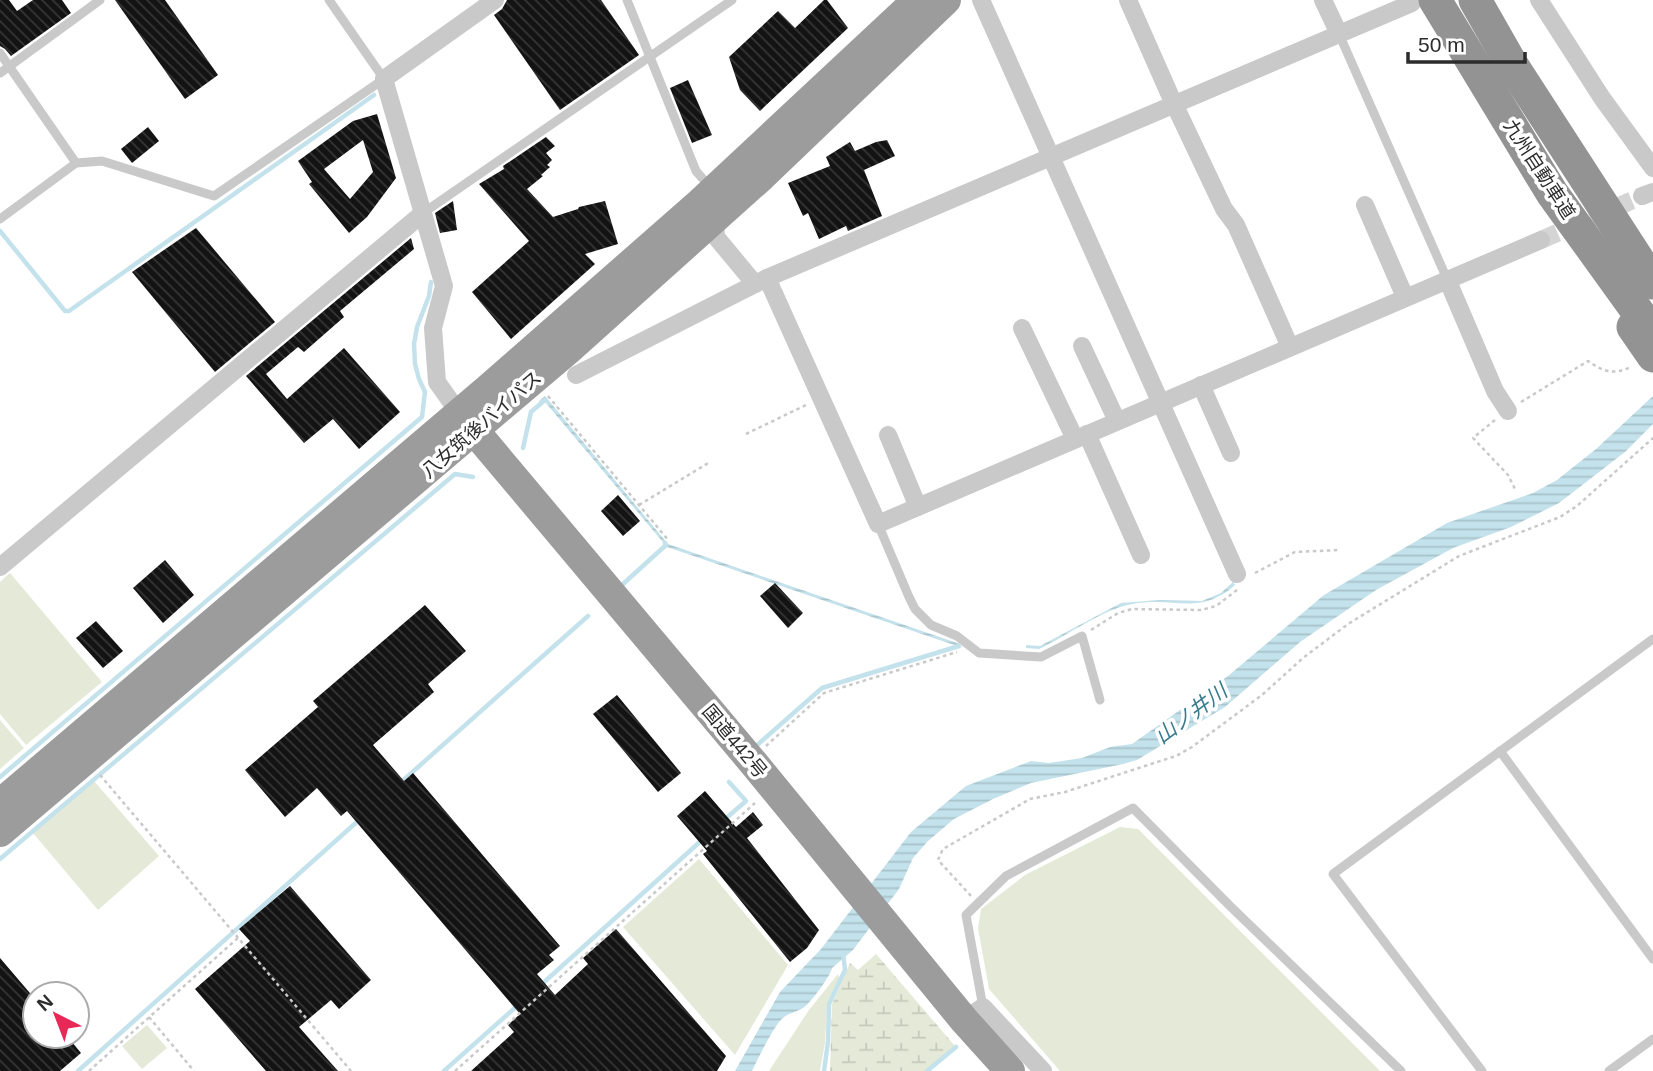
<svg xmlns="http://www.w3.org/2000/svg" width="1653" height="1071" viewBox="0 0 1653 1071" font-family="Helvetica,'Noto Sans JP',sans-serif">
  <defs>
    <pattern id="wetland-marsh" width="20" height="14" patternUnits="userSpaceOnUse" patternTransform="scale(1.75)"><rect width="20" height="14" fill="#e5ead8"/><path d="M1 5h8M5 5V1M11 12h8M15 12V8" fill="none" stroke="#c5c9ba"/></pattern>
    <pattern id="water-rules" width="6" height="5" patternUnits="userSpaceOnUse" patternTransform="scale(1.75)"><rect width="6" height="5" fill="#c3e2eb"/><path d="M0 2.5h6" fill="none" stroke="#a8c2ca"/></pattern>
    <pattern id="building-back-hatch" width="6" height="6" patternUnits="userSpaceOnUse" patternTransform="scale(1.75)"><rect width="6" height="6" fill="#131313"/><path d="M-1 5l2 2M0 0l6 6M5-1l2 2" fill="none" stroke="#363636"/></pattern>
  </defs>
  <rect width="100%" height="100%" fill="#fff"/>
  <g fill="#e5ead8">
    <polygon points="10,573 102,682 26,745 0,714 0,582"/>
    <polygon points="0,720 24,748 0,769"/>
    <polygon points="94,781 159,856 98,910 33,833"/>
    <polygon points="1120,827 1138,829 1380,1071 1060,1071 989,989 978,928 981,909 1025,875"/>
    <polygon points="699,859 788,965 735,1055 623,927"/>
    <polygon points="838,974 839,978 827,1003 825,1043 820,1071 769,1071 809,1010"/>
    <polygon points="147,1025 167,1048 142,1069 122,1046"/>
  </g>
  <polygon fill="url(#wetland-marsh)" points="876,954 955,1046 925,1071 830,1071 832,1004 850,963 858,970"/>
  <g fill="url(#water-rules)">
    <polygon points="545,396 668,544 960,644 960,647 667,547 545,402 540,404 539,401"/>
    <path d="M1653 396V424L1625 452 1559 503 1511 527 1453 548 1376 590 1300 642 1225 707 1137 760 1123 764 1031 783 993 799 954 819 928 841 913 858 899 889 853 950 832 968C831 975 810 1004 803 1008 797 1012 788 1013 783 1018 774 1025 758 1059 752 1071H735L780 992 821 949 911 832 966 786 1031 761 1049 763 1082 758 1110 747 1132 744 1228 676 1324 595 1447 523 1533 493 1557 480 1596 449Z"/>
    <path d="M1233 582 1235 585C1199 617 1174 596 1132 604 1103 609 1067 636 1039 649L1026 648V645L1040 646 1121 603 1159 600 1202 601 1221 593Z"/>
  </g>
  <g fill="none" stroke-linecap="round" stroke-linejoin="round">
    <g stroke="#c3e2eb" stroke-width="4.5">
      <polyline points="0,231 65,311 69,311 374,95"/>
      <polyline points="523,448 531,412 545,400"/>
      <polyline points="623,584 666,545 665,543"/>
      <polyline points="755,747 822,688 959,646"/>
      <polyline points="0,777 422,417 425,392 419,379 415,364 414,344 417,327 429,296 431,282"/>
      <polyline points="399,784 588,616"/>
      <polyline points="724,820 746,801 729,782"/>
      <polyline points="0,859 455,474 473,477"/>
      <polyline points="542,984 702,840"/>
      <polyline points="78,1071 359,820"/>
      <polyline points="444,1071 517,1006"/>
      <polyline points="824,1071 828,1042 829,1004 845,970 843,953"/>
      <polyline points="927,1071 956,1047"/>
    </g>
  </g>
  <g fill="url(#building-back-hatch)" fill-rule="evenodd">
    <polygon points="0,0 9,0 17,11 33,0 62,0 71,13 11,56 5,49 0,46"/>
    <polygon points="115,0 165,0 218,75 185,99"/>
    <polygon points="507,0 601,0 639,55 560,110 494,15 502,9"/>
    <polygon points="824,0 827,0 848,28 760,111 740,90 729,57 778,11 795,28"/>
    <polygon points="688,80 712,135 692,143 670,88"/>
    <path d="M377 114 396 178 367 217 349 233 309 184 312 182 298 161 353 121ZM363 140 373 172 350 199 324 169Z"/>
    <polygon points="148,127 159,141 132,163 121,149"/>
    <polygon points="546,137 555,146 546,153 552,160 547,165 550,167 541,175 543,176 527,189 553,217 578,209 579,207 605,201 618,244 585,254 595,264 511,339 472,292 529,241 479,184 504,169 503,166"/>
    <polygon points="887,140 895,156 864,170 882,216 848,231 846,226 819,239 808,213 803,216 788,183 830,166 826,157 850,142 855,151 876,142"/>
    <polygon points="453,201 457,230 440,233 435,213"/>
    <polygon points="196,228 275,322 215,372 132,272"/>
    <polygon points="411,238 414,249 340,311 344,317 304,352 298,347 266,374 287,399 344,348 400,412 359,449 333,419 304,443 246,376"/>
    <polygon points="618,495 640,521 623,536 601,511"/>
    <polygon points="165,560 194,595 163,623 133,588"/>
    <polygon points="775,583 803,613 788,628 760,596"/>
    <polygon points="425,605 466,651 428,684 434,692 373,745 404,781 413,773 560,946 549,955 554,960 537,974 555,995 588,964 583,958 616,929 726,1056 717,1071 471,1071 514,1032 508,1025 520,1014 347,811 341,816 317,788 285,817 245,770 318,707 313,701"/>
    <polygon points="96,621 123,651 103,668 76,638"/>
    <polygon points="617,695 681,773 658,792 593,714"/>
    <polygon points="705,791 736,827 753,812 763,825 747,838 819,930 807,948 790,962 703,854 707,851 677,816"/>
    <polygon points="290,886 371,980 339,1009 331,1000 299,1027 338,1071 266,1071 195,989 250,941 239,929"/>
    <polygon points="0,958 35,999 35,1036 67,1036 81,1053 60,1071 0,1071"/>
  </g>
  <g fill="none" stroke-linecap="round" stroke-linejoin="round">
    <polyline stroke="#d5d5d5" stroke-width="18" stroke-dasharray="18 9" stroke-linecap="butt" points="1541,240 1642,196"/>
    <g stroke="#c9c9c9" stroke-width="2.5" stroke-dasharray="3.5 3.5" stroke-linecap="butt">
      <polyline points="548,396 669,541"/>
      <path d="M1521 402 1588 361C1604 372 1613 375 1631 367"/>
      <polyline points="1495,420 1473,438 1508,475 1515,489"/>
      <polyline points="746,434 806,405"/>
      <polyline points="639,505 710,462"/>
      <polyline points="1255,573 1295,552 1340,550"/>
      <polyline points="1091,630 1118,613 1132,609 1201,610 1216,606 1237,590"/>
      <polyline points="766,746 824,693 957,652"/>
      <polyline points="100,775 351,1071"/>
      <polyline points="971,896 938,860 943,849 1030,799 1065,792 1151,764 1176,756 1192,747 1262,695 1303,658 1348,624 1459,556 1560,517 1577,506 1653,438"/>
      <polyline points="149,1017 194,1071"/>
      <polyline points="89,1071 239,937"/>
      <polyline points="455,1071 755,803"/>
    </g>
    <g stroke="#c9c9c9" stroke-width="9">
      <polyline points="627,0 696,171 710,187"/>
      <polyline points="1339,34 1447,279"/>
      <polyline points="0,53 76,163"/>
      <polyline points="0,73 100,0"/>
      <polyline points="423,213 732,0"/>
      <polyline points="0,219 76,163 102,161 214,196 384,79 329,0"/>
      <polyline points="878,524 909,597 915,609 931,625 957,636 979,653 1041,657 1082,636 1100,700"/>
      <polyline points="1500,751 1653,959"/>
      <polyline points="983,1007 966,915 1006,876 1133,808 1230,906 1401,1071"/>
      <polyline points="1482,1071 1333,874 1653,639"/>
      <polyline points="1609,1071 1653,1039"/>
    </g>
    <g stroke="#c9c9c9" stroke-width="18">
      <polyline points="981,0 1237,574"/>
      <polyline points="1128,0 1169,93 1224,209 1236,225 1290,347"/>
      <polyline points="1323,0 1339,34"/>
      <polyline points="1539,0 1602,98 1653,168"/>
      <polyline points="1642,196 1653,192"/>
      <polyline points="1365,205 1405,297"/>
      <polyline points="711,216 715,220 716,237 755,284"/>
      <polyline points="767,278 878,524 1541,240"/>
      <polyline points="1447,279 1495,391 1508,411"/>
      <polyline points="1022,328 1075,439"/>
      <polyline points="1082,346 1117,421"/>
      <polyline points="576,375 767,278 1412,3"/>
      <polyline points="1201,385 1231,453"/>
      <polyline points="459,413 437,382 433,328 444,286 384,79 495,0"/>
      <polyline points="1087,434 1141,555"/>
      <polyline points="888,435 918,507"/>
      <polyline points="0,567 422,214"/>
      <polyline points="964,1020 983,1007 1043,1071"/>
    </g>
    <g stroke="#9c9c9c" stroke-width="30">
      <polyline points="462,416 756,766 964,1020 1010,1071"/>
      <polyline points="0,804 488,389 700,203 911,6"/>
      <polyline points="0,832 569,349 762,176 946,0"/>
    </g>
    <g stroke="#939393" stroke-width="33">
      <polyline points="1435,0 1552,193 1653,333"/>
      <polyline points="1475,0 1512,65 1653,283"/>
    </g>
    <polyline stroke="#939393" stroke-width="33" points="1633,327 1653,356"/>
  </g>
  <g text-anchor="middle" stroke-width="7" stroke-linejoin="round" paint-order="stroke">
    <g font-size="19" fill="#2c2c2c" stroke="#fff">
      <text transform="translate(1540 169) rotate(57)" y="7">九州自動車道</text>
      <text transform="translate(481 424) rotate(-41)" y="7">八女筑後バイパス</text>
      <text transform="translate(735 741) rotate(50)" y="7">国道442号</text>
    </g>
    <g font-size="21" font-style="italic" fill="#397b8e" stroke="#fff">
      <text transform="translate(1191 714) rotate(-37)" y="7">山ノ井川</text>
    </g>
  </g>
  <g transform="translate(56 1015) rotate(318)"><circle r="33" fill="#ffffff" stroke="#ababab" stroke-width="2"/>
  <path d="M0-5L12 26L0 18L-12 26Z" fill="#e82856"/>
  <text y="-10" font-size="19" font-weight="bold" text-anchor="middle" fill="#2c2c2c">N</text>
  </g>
  <path d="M1408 52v10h117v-10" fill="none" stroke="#2c2c2c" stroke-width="3.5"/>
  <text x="1418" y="52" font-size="21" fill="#2c2c2c" stroke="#ffffff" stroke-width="5" paint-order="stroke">50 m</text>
</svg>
